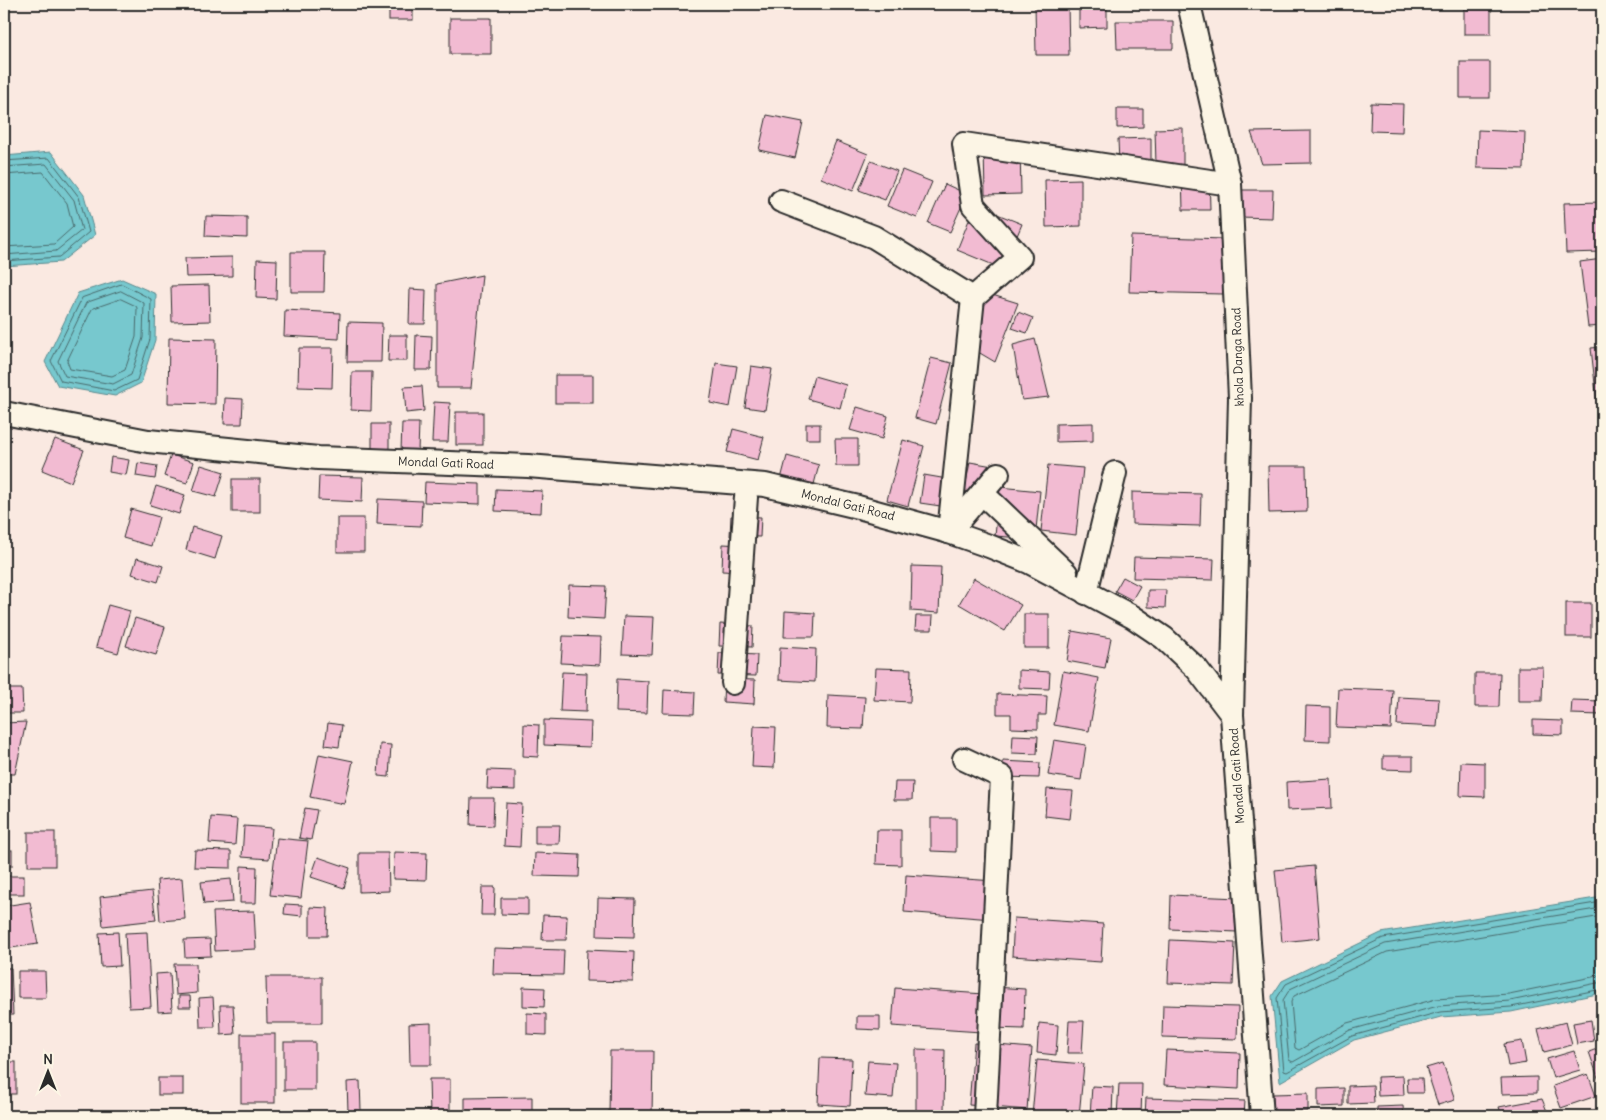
<svg xmlns="http://www.w3.org/2000/svg" width="1606" height="1120" viewBox="0 0 1606 1120" font-family="Delius,sans-serif">
  <rect width="100%" height="100%" fill="#fae9e1"/>
  <filter id="ink" filterUnits="userSpaceOnUse"><feTurbulence type="fractalNoise" baseFrequency=".02" numOctaves="2"/><feDisplacementMap in="SourceGraphic" scale="10" xChannelSelector="R" yChannelSelector="G"/><feConvolveMatrix kernelMatrix="1 2 1 2 8 2 1 2 1" color-interpolation-filters="sRGB"/></filter>
  <g filter="url(#ink)">
    <g fill="#77c8ce" stroke="#59898d">
      <polygon points="51,152 84,195 95,235 61,262 4,266 4,156"/>
      <polygon points="122,279 156,294 155,340 141,383 115,396 58,386 45,362 78,293"/>
      <polygon points="1602,897 1602,993 1511,1012 1441,1017 1354,1040 1280,1082 1272,996 1282,981 1381,933"/>
    </g>
    <g fill="none" stroke-linecap="round" stroke-linejoin="round">
      <g stroke="#496a6c" stroke-width="1">
        <polyline points="4,161 49,158 79,197 89,232 59,257 4,261"/>
        <polyline points="4,167 46,164 74,200 82,230 56,251 4,255"/>
        <polyline points="4,175 43,172 67,203 73,227 54,244 4,247"/>
        <polygon points="122,284 151,299 150,339 137,380 114,391 61,381 51,361 82,298"/>
        <polygon points="121,291 144,303 143,338 131,375 113,384 65,376 58,361 86,303"/>
        <polygon points="121,299 136,306 137,308 136,337 125,370 112,376 70,369 67,361 92,309"/>
        <polyline points="1602,902 1383,938 1286,984 1277,998 1284,1071 1287,1072 1352,1036 1440,1012 1511,1007 1602,989"/>
        <polyline points="1602,908 1385,944 1290,989 1283,1000 1289,1060 1293,1062 1350,1030 1438,1006 1510,1001 1602,982"/>
        <polyline points="1602,916 1387,952 1294,996 1291,1002 1295,1048 1299,1050 1347,1023 1436,999 1509,994 1602,975"/>
      </g>
    </g>
    <g fill="#f2bbd2" stroke="#2b2b2b">
      <rect x="389" y="4" width="24" height="16"/>
      <polygon points="1035,4 1068,4 1069,55 1036,55"/>
      <polygon points="1079,9 1107,9 1107,27 1079,28"/>
      <rect x="1464" y="9" width="27" height="25"/>
      <rect x="450" y="18" width="41" height="36"/>
      <polygon points="1116,21 1173,21 1173,49 1117,49"/>
      <rect x="1460" y="62" width="30" height="36"/>
      <polygon points="1371,103 1403,104 1402,132 1370,131"/>
      <polygon points="1117,109 1143,109 1143,127 1117,128"/>
      <polygon points="767,115 803,122 795,158 759,150"/>
      <polygon points="1183,128 1183,165 1156,165 1155,129"/>
      <polygon points="1478,130 1525,132 1524,169 1477,168"/>
      <polygon points="1311,131 1311,163 1262,164 1251,132"/>
      <polygon points="1151,138 1151,163 1119,163 1118,139"/>
      <polygon points="836,141 868,154 853,191 821,178"/>
      <polygon points="1020,147 1021,194 985,195 984,148"/>
      <polygon points="871,161 897,171 885,200 859,190"/>
      <polygon points="902,170 932,182 917,218 887,206"/>
      <polygon points="1209,172 1210,210 1183,210 1182,173"/>
      <polygon points="1081,179 1081,226 1046,227 1045,180"/>
      <polygon points="945,184 967,194 950,232 928,223"/>
      <polygon points="1241,190 1273,190 1272,218 1240,217"/>
      <polygon points="1601,202 1602,252 1566,253 1564,203"/>
      <polygon points="975,205 1022,224 1003,269 957,250"/>
      <polygon points="206,216 247,217 247,238 205,236"/>
      <polygon points="1131,236 1224,239 1223,294 1129,292"/>
      <polygon points="291,252 325,252 324,292 291,292"/>
      <polygon points="232,257 232,276 186,277 185,258"/>
      <polygon points="257,259 277,260 276,299 256,298"/>
      <polygon points="1602,259 1602,326 1588,327 1580,262"/>
      <polygon points="482,275 471,388 437,388 437,284"/>
      <polygon points="209,285 210,321 172,322 171,286"/>
      <polygon points="410,289 426,290 425,324 409,324"/>
      <polygon points="986,293 1018,303 995,362 968,346"/>
      <polygon points="285,310 340,313 339,339 284,336"/>
      <polygon points="1018,312 1033,318 1027,333 1012,328"/>
      <polygon points="348,322 382,323 381,362 347,362"/>
      <polygon points="389,335 407,335 407,361 388,361"/>
      <polygon points="416,335 432,336 431,370 415,370"/>
      <polygon points="169,338 216,339 215,404 168,403"/>
      <polygon points="1035,339 1049,397 1022,400 1013,345"/>
      <polygon points="1602,347 1602,447 1591,348"/>
      <polygon points="299,348 333,348 332,388 298,387"/>
      <polygon points="931,358 952,363 936,424 915,418"/>
      <polygon points="716,363 737,366 730,407 710,403"/>
      <polygon points="751,366 772,369 765,410 745,407"/>
      <polygon points="352,372 372,372 371,411 351,410"/>
      <rect x="555" y="375" width="38" height="28"/>
      <polygon points="814,376 846,385 840,408 808,399"/>
      <polygon points="422,386 424,411 406,413 404,387"/>
      <polygon points="225,398 243,399 242,424 224,424"/>
      <polygon points="434,402 450,403 448,442 432,442"/>
      <polygon points="857,407 888,416 882,439 850,430"/>
      <rect x="456" y="412" width="27" height="33"/>
      <polygon points="402,423 419,423 418,451 401,451"/>
      <polygon points="1093,423 1093,441 1056,442 1056,424"/>
      <rect x="372" y="424" width="17" height="28"/>
      <rect x="806" y="424" width="14" height="15"/>
      <polygon points="733,429 764,437 758,460 727,452"/>
      <polygon points="55,439 84,450 71,482 42,470"/>
      <polygon points="835,439 858,439 858,466 836,466"/>
      <polygon points="903,440 924,446 908,506 887,500"/>
      <polygon points="171,455 194,462 187,483 164,476"/>
      <polygon points="787,456 819,465 813,488 781,479"/>
      <polygon points="111,457 129,460 126,475 109,472"/>
      <polygon points="970,462 993,466 962,504"/>
      <polygon points="138,463 157,466 155,479 136,476"/>
      <polygon points="201,465 224,472 216,497 193,491"/>
      <polygon points="1048,465 1083,468 1076,535 1041,531"/>
      <polygon points="1268,466 1306,466 1307,512 1269,513"/>
      <polygon points="924,475 959,481 954,508 920,503"/>
      <polygon points="319,476 363,477 362,502 318,500"/>
      <rect x="232" y="479" width="28" height="33"/>
      <polygon points="425,482 480,484 480,504 424,502"/>
      <polygon points="156,486 185,495 179,514 150,505"/>
      <polygon points="1000,487 1040,491 1035,539 995,536"/>
      <polygon points="496,489 542,491 541,513 495,511"/>
      <polygon points="1132,492 1201,494 1200,526 1132,524"/>
      <polygon points="378,499 422,501 421,526 377,524"/>
      <polygon points="131,509 159,517 151,546 123,538"/>
      <polygon points="731,516 761,517 760,537 730,536"/>
      <rect x="337" y="518" width="27" height="34"/>
      <polygon points="192,527 222,536 215,559 186,550"/>
      <polygon points="723,544 742,545 741,572 722,571"/>
      <polygon points="1134,557 1214,559 1213,580 1133,578"/>
      <polygon points="137,558 163,566 158,582 132,574"/>
      <polygon points="912,566 941,567 939,613 911,611"/>
      <polygon points="1123,577 1140,586 1132,600 1115,591"/>
      <polygon points="974,578 1021,605 1005,631 959,604"/>
      <polygon points="569,585 606,586 604,619 568,617"/>
      <polygon points="1148,590 1166,590 1165,608 1148,607"/>
      <rect x="1566" y="603" width="25" height="34"/>
      <polygon points="108,605 130,611 118,653 96,647"/>
      <polygon points="785,611 815,613 814,637 784,637"/>
      <rect x="1024" y="614" width="25" height="34"/>
      <polygon points="624,616 654,617 652,655 622,654"/>
      <polygon points="916,616 933,616 932,630 915,630"/>
      <polygon points="135,618 165,627 156,655 126,646"/>
      <polygon points="720,624 753,626 752,647 719,646"/>
      <polygon points="1072,631 1111,638 1105,668 1067,661"/>
      <polygon points="563,636 601,637 600,665 561,663"/>
      <polygon points="780,647 816,649 815,682 779,680"/>
      <polygon points="719,653 757,655 756,676 718,675"/>
      <polygon points="1518,667 1543,667 1542,701 1518,701"/>
      <polygon points="876,668 911,669 910,702 874,700"/>
      <polygon points="1019,670 1050,672 1049,689 1019,688"/>
      <polygon points="1063,671 1099,678 1089,731 1054,725"/>
      <polygon points="562,672 587,673 586,712 560,711"/>
      <polygon points="1475,673 1500,673 1499,707 1475,707"/>
      <polygon points="617,679 648,681 647,713 616,712"/>
      <polygon points="724,679 755,680 754,704 723,702"/>
      <polygon points="1338,688 1393,690 1391,729 1336,727"/>
      <polygon points="4,689 22,689 23,713 4,713"/>
      <polygon points="664,690 695,692 694,714 663,713"/>
      <polygon points="997,694 1047,696 1046,715 1038,715 1038,729 1011,728 1011,714 997,714"/>
      <polygon points="828,695 865,697 863,729 827,728"/>
      <polygon points="1399,697 1439,699 1437,727 1397,725"/>
      <polygon points="1572,700 1601,701 1601,715 1571,714"/>
      <polygon points="1306,706 1330,707 1330,741 1305,740"/>
      <polygon points="544,720 591,722 590,747 544,745"/>
      <polygon points="1533,720 1563,721 1563,735 1533,734"/>
      <polygon points="26,722 15,774 4,774 4,723"/>
      <polygon points="328,723 342,725 339,747 325,745"/>
      <polygon points="524,724 539,725 538,757 523,756"/>
      <polygon points="754,726 776,727 774,768 752,767"/>
      <polygon points="1013,735 1038,736 1037,754 1012,753"/>
      <polygon points="1054,740 1086,745 1081,780 1048,775"/>
      <polygon points="380,744 391,745 389,777 378,776"/>
      <polygon points="319,754 353,761 344,804 310,797"/>
      <polygon points="1383,756 1413,756 1413,770 1383,769"/>
      <polygon points="1003,761 1040,763 1039,778 1002,777"/>
      <polygon points="1461,762 1485,763 1485,797 1460,796"/>
      <polygon points="488,770 515,771 515,790 487,789"/>
      <polygon points="1331,779 1332,808 1287,810 1286,782"/>
      <polygon points="895,782 913,782 912,800 894,800"/>
      <polygon points="1047,789 1073,791 1070,819 1045,816"/>
      <polygon points="471,798 494,798 493,826 470,825"/>
      <polygon points="506,803 522,804 520,847 504,846"/>
      <polygon points="305,808 317,810 311,840 299,838"/>
      <polygon points="211,817 237,819 235,845 209,843"/>
      <polygon points="931,818 956,818 956,852 931,851"/>
      <polygon points="535,825 560,825 559,844 535,844"/>
      <polygon points="244,826 272,828 269,859 242,857"/>
      <polygon points="877,830 901,830 901,865 876,864"/>
      <rect x="28" y="832" width="27" height="34"/>
      <polygon points="277,838 308,841 301,898 270,895"/>
      <rect x="4" y="850" width="8" height="16"/>
      <polygon points="195,850 231,851 231,868 194,867"/>
      <polygon points="394,852 427,853 426,880 393,879"/>
      <polygon points="359,853 388,853 389,891 359,892"/>
      <polygon points="535,853 580,855 579,877 534,876"/>
      <polygon points="318,857 350,868 344,888 311,877"/>
      <polygon points="241,866 257,867 256,903 240,903"/>
      <polygon points="1314,866 1320,938 1282,942 1275,870"/>
      <polygon points="906,875 995,881 992,919 904,912"/>
      <rect x="4" y="876" width="20" height="18"/>
      <polygon points="182,878 185,919 160,921 157,880"/>
      <polygon points="231,879 233,902 204,904 201,882"/>
      <polygon points="482,887 495,887 494,915 481,915"/>
      <polygon points="152,891 156,920 103,926 100,897"/>
      <polygon points="1171,895 1238,898 1237,932 1170,929"/>
      <polygon points="501,898 528,898 528,915 501,914"/>
      <polygon points="598,898 635,899 634,937 597,936"/>
      <polygon points="30,902 38,944 4,949 4,906"/>
      <polygon points="285,904 302,905 302,916 284,914"/>
      <polygon points="310,907 328,908 327,936 310,936"/>
      <polygon points="254,911 256,949 215,951 213,912"/>
      <polygon points="543,915 567,916 566,940 542,940"/>
      <polygon points="1014,918 1103,924 1101,962 1012,956"/>
      <polygon points="118,932 120,966 101,967 99,933"/>
      <polygon points="147,932 151,1007 129,1008 125,933"/>
      <polygon points="210,939 211,956 185,957 184,940"/>
      <polygon points="1170,940 1235,943 1233,985 1168,983"/>
      <polygon points="494,948 564,950 563,975 493,974"/>
      <polygon points="587,950 634,952 633,982 586,981"/>
      <polygon points="174,964 196,964 197,993 176,995"/>
      <polygon points="4,968 11,968 13,1015 4,1015"/>
      <polygon points="18,971 45,971 46,998 18,998"/>
      <polygon points="170,973 172,1011 158,1012 156,974"/>
      <polygon points="266,977 322,977 322,1023 267,1023"/>
      <polygon points="523,987 545,988 544,1007 523,1006"/>
      <polygon points="994,987 1025,989 1024,1029 992,1028"/>
      <polygon points="895,988 984,994 981,1032 892,1026"/>
      <polygon points="179,996 190,996 191,1007 179,1007"/>
      <polygon points="213,997 215,1027 200,1027 199,998"/>
      <polygon points="220,1005 233,1005 235,1034 221,1035"/>
      <polygon points="1163,1005 1238,1007 1237,1039 1162,1037"/>
      <polygon points="527,1013 546,1014 546,1035 527,1034"/>
      <polygon points="857,1016 880,1016 880,1030 857,1029"/>
      <polygon points="1591,1020 1594,1041 1577,1044 1573,1023"/>
      <polygon points="1069,1021 1084,1021 1082,1053 1067,1053"/>
      <polygon points="1566,1022 1572,1045 1544,1052 1538,1029"/>
      <polygon points="431,1023 431,1065 410,1065 409,1024"/>
      <polygon points="1039,1023 1058,1025 1056,1055 1037,1053"/>
      <rect x="241" y="1034" width="34" height="69"/>
      <polygon points="1522,1041 1526,1063 1508,1066 1504,1044"/>
      <rect x="284" y="1042" width="31" height="48"/>
      <polygon points="974,1043 1032,1048 1027,1110 969,1105"/>
      <polygon points="1602,1047 1602,1089 1589,1052"/>
      <polygon points="916,1049 945,1050 944,1112 916,1112"/>
      <polygon points="1166,1050 1240,1053 1239,1089 1164,1085"/>
      <polygon points="610,1051 653,1051 652,1116 609,1116"/>
      <polygon points="1574,1051 1580,1070 1553,1078 1547,1059"/>
      <polygon points="820,1058 852,1059 850,1106 818,1104"/>
      <polygon points="1037,1060 1084,1064 1079,1116 1032,1116"/>
      <polygon points="868,1061 896,1063 893,1098 865,1096"/>
      <rect x="4" y="1062" width="12" height="32"/>
      <polygon points="1443,1063 1455,1100 1438,1105 1426,1068"/>
      <polygon points="1588,1074 1596,1096 1561,1108 1553,1086"/>
      <polygon points="1403,1076 1404,1095 1378,1096 1377,1077"/>
      <polygon points="1537,1077 1537,1093 1502,1094 1501,1078"/>
      <rect x="158" y="1078" width="25" height="17"/>
      <polygon points="1407,1078 1422,1078 1423,1093 1408,1093"/>
      <polygon points="429,1079 450,1079 450,1116 430,1116"/>
      <polygon points="360,1081 361,1111 348,1111 347,1082"/>
      <polygon points="1119,1084 1142,1084 1141,1116 1117,1116"/>
      <polygon points="1373,1085 1374,1103 1348,1104 1348,1086"/>
      <polygon points="1092,1086 1113,1087 1112,1116 1090,1116"/>
      <polygon points="1344,1088 1344,1106 1318,1107 1318,1089"/>
      <polygon points="1308,1093 1308,1111 1273,1112 1273,1094"/>
      <polygon points="532,1097 532,1116 465,1116 465,1098"/>
      <polygon points="1146,1098 1245,1101 1244,1116 1145,1116"/>
      <polygon points="1542,1099 1549,1116 1502,1116 1499,1107"/>
      <polygon points="1403,1106 1404,1116 1377,1116 1377,1107"/>
      <polygon points="1337,1113 1337,1116 1309,1116 1309,1114"/>
      <polygon points="1376,1113 1376,1116 1348,1116 1348,1114"/>
    </g>
    <g fill="none" stroke-linecap="round" stroke-linejoin="round">
      <g stroke="#2b2b2b" stroke-width="26">
        <g id="minor">
          <polyline points="1189,4 1230,184 1240,398 1232,715 1262,1116"/>
          <polyline points="781,201 874,237 973,298 1020,257 973,205 964,144 1230,184"/>
          <polyline points="4,413 148,441 318,458 528,466 765,485 858,507 949,532 989,546 1029,562 1133,617 1164,638 1197,669 1232,715"/>
          <polyline points="982,493 1066,573"/>
          <polyline points="949,532 973,298"/>
          <polyline points="949,532 998,474"/>
          <polyline points="1086,593 1115,473"/>
          <polyline points="733,683 746,497"/>
          <polyline points="964,759 1002,777 985,1116"/>
        </g>
      </g>
      <use href="#minor" stroke="#fcf5e5" stroke-width="22"/>
    </g>
  </g>
  <g text-anchor="middle" stroke-width="4" stroke-linejoin="round" paint-order="stroke">
    <g font-size="12" fill="#2b2b2b" stroke="#fcf5e5">
      <text transform="translate(1238 357) rotate(-92)" y="4">khola Danga Road</text>
      <text transform="translate(446 463) rotate(2)" y="4">Mondal Gati Road</text>
      <text transform="translate(848 505) rotate(14)" y="4">Mondal Gati Road</text>
      <text transform="translate(1237 776) rotate(-94)" y="4">Mondal Gati Road</text>
    </g>
  </g>
  <rect width="1606" height="1120" fill="none" stroke="#fcf5e5" stroke-width="20"/>
  <rect x="10" y="10" width="1586" height="1100" fill="none" stroke="#2b2b2b" stroke-width="2" filter="url(#ink)"/>
  <g transform="translate(48 1072)" stroke="#fcf5e5" stroke-width="4" paint-order="stroke">
  <path d="M0-4L9 19L0 12L-9 19Z" fill="#2b2b2b"/>
  <text y="-8" font-size="14" font-weight="bold" text-anchor="middle" fill="#2b2b2b">N</text>
  </g>
</svg>
